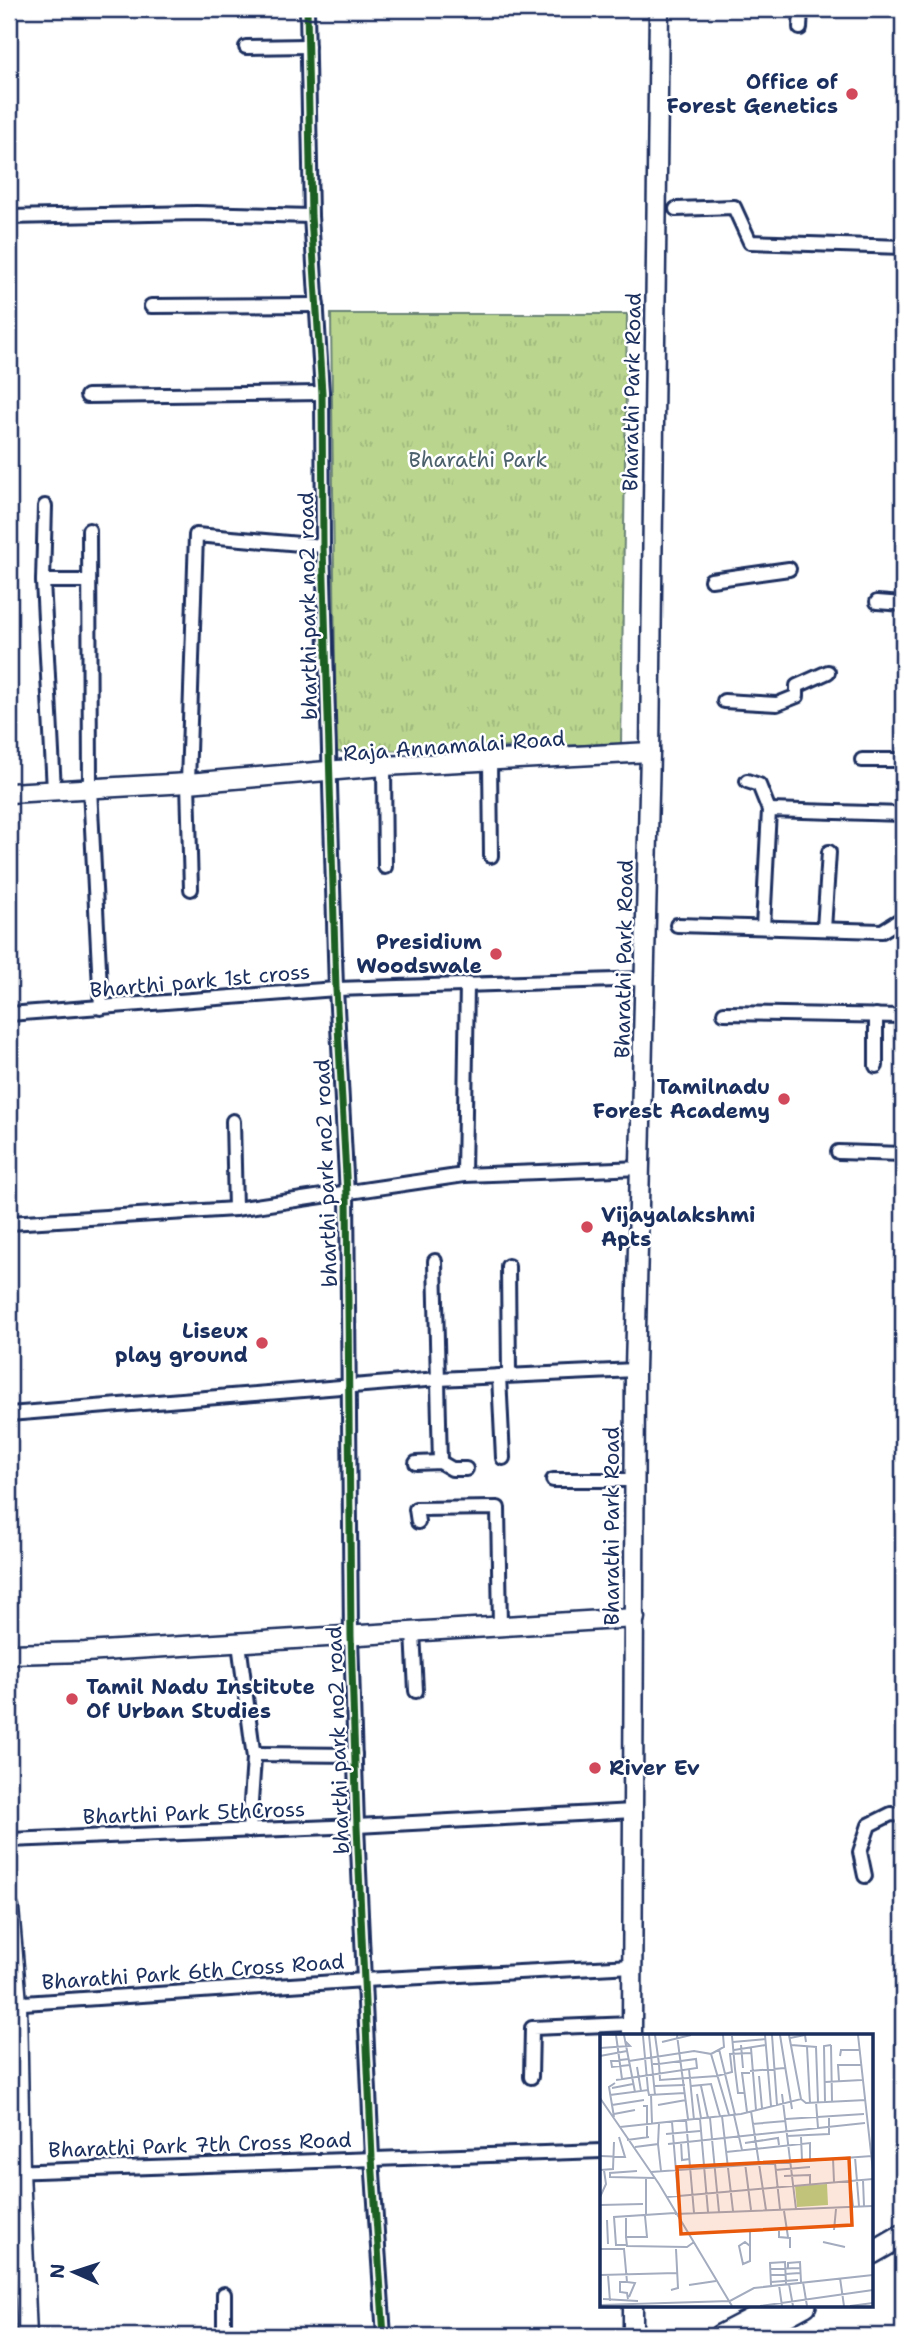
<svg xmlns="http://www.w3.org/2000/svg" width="912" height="2345" viewBox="0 0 912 2345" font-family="'Shantell Sans',sans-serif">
  <defs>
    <pattern id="park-tufts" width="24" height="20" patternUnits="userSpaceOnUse" patternTransform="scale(1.75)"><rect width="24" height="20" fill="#bad68e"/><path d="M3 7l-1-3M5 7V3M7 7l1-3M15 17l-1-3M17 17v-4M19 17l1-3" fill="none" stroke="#9fb87d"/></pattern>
  </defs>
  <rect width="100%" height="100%" fill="#fff"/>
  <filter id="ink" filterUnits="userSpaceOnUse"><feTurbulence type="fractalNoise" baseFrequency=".0143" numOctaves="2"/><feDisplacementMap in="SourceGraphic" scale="14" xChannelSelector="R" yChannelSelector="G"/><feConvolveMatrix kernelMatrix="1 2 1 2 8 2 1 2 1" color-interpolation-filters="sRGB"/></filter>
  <g filter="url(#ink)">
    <polygon fill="url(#park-tufts)" stroke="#6a8276" stroke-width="2" points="331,314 627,314 621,744 336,752"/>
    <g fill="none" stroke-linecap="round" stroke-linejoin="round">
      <g stroke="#1b2f5e" stroke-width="18">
        <g id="street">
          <polyline points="307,9 311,216 322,393 323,546 336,989 347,1194 351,1636 357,1826 372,2158 384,2336"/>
          <polyline points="800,28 801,9"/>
          <polyline points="246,47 308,46"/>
          <polyline points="676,209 734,207 750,242 903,247"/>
          <polyline points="9,217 196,213 311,216"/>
          <polyline points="151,306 317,305"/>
          <polyline points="87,396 322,393"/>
          <polyline points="45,506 43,581 54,790"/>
          <polyline points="89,530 90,788 101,1008"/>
          <polyline points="711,580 789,569"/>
          <polyline points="43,581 89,581"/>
          <polyline points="877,602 903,604"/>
          <polyline points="724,701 777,704 797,696 797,686 828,672"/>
          <polyline points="862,760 903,760"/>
          <polyline points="490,761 491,856"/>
          <polyline points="384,766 385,867"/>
          <polyline points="747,781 759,785 769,810 763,927"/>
          <polyline points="769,810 903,814"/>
          <polyline points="191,889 188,783 196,535 323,546"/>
          <polyline points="677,925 882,931 903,918"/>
          <polyline points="824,929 829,852"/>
          <polyline points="724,1013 903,1016"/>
          <polyline points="9,1014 336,989 646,979"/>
          <polyline points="876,1015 876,1066"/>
          <polyline points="233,1121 235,1209"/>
          <polyline points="838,1152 903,1154"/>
          <polyline points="464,1175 467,984"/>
          <polyline points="9,1223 235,1209 464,1175 642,1168"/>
          <polyline points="435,1261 440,1462"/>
          <polyline points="508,1266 509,1375"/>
          <polyline points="499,1376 503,1458"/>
          <polyline points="9,1414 438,1379 635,1370"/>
          <polyline points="416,1463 440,1462 452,1469 466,1469"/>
          <polyline points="553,1480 635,1480"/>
          <polyline points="418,1522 416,1509 498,1508 500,1626"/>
          <polyline points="413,1632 416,1691"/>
          <polyline points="239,1643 254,1758 249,1831"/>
          <polyline points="254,1754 355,1755"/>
          <polyline points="9,1840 357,1826 633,1811"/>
          <polyline points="865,1876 860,1852 869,1825 891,1814 903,1815"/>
          <polyline points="9,2004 364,1980 633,1966"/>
          <polyline points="531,2077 532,2028 632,2024"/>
          <polyline points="9,2172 602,2151"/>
          <polyline points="224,2336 224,2294"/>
        </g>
      </g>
      <g stroke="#1b2f5e" stroke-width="23">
        <g id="secondary">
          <polyline points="9,793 188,783 384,766 650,752"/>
          <polyline points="9,1654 85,1652 635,1618"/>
          <polyline points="9,1908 17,2003 20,2171 27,2336"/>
          <polyline points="632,2035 635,1370 650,752 659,9"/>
          <polyline points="633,2305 633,2336"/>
        </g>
      </g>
      <g stroke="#1b2f5e" stroke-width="26">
        <g id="primary">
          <polyline points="872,2253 903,2235"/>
          <polyline points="770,2324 805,2305"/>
          <polyline points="720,2336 780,2305"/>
        </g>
      </g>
      <use href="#street" stroke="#fff" stroke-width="12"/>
      <use href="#secondary" stroke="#fff" stroke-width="18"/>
      <use href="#primary" stroke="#fff" stroke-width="21"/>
      <g stroke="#fff" stroke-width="11">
        <polyline id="cycleway" points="307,9 311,216 322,393 323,546 336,989 347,1194 351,1636 357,1826 372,2158 384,2336"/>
      </g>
      <use href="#cycleway" stroke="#1b5e20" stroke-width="7"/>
    </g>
  </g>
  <g fill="#d1495b" stroke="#fff" stroke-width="2.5">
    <circle cx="852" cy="94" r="7"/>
    <circle cx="496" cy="954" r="7"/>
    <circle cx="784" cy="1099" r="7"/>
    <circle cx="587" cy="1227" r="7"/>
    <circle cx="262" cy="1343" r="7"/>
    <circle cx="72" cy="1699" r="7"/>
    <circle cx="595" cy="1768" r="7"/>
  </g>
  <g text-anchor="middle" stroke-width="5" stroke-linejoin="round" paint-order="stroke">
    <g font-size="21" font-weight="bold" fill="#1b2f5e" stroke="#fff" text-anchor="end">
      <text x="838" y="89">Office of<tspan x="838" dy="24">Forest Genetics</tspan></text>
      <text x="482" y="949">Presidium<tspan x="482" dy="24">Woodswale</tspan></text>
      <text x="770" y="1094">Tamilnadu<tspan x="770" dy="24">Forest Academy</tspan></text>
      <text x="601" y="1222" text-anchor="start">Vijayalakshmi<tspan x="601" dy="24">Apts</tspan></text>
      <text x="248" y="1338">Liseux<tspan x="248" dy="24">play ground</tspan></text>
      <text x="86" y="1694" text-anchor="start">Tamil Nadu Institute<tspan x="86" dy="24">Of Urban Studies</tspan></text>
      <text x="609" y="1775" text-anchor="start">River Ev</text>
    </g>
    <g font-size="21" fill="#1b2f5e" stroke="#fff">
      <text transform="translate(632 392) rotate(-89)" y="7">Bharathi Park Road</text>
      <text transform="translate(308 606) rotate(-91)" y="7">bharthi park no2 road</text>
      <text transform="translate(454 746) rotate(-4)" y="7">Raja Annamalai Road</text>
      <text transform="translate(624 959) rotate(-89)" y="7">Bharathi Park Road</text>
      <text transform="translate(200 981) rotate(-5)" y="7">Bharthi park 1st cross</text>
      <text transform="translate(326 1173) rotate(-92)" y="7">bharthi park no2 road</text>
      <text transform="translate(612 1526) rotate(-90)" y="7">Bharathi Park Road</text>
      <text transform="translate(338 1740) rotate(-92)" y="7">bharthi park no2 road</text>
      <text transform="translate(194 1813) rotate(-2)" y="7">Bharthi Park 5thCross</text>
      <text transform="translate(193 1972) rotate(-4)" y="7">Bharathi Park 6th Cross Road</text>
      <text transform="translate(200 2145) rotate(-2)" y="7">Bharathi Park 7th Cross Road</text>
    </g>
    <g font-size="21" fill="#4b616c" stroke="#fff">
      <text x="478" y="467">Bharathi Park</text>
    </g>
  </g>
  <g transform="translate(600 2034)">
    <rect width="273" height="273" fill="#fff"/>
    <path d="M227 150 228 171 197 173 195 152Z" fill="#bad68e"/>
    <path fill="none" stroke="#a4acbf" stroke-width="2" d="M16 1 22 45M24 1 35 58M49 1 55 61M77 1 88 85M165 1 171 72M172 1 177 71M180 1 192 75M189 1 201 65M258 1 273 137M43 2 48 56M132 2 135 35M190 4 205 1 206 8M62 8 91 1M133 8 166 5M141 11 143 34M191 11 217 13M231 11 232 67M207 13 210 69M216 13 218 68M0 14 30 12 25 7M151 14 156 76M119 15 135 81M134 16 166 11M111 20 124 13 123 1M0 22 27 17M240 22 241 16H260M29 25 11 27 12 33 30 31M29 27 94 17 111 20 129 81M53 30H59L60 46 117 42 132 38 130 20 151 19M37 33 41 57M89 35 94 86M135 35 138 59H144M150 37 185 34M159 42 162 74M16 46 97 34 96 25 59 30 55 1M239 47 238 31H261M225 48 262 46M55 52 85 51M91 52 111 50 120 82M101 52 108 84M12 54 33 50M97 60 101 84M182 60 196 175M10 61 48 56 49 61 85 59M51 61 52 89M0 64 59 150 132 272M216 68 218 94M225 68 224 12 231 11M12 71 44 66M58 71 86 66M43 72H47V103M151 77 166 176M147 78 142 39H150M14 80 35 76M134 81 142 116M122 82 133 177M14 83 9 53 15 49M110 84 119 178M100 85 108 178M186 85 264 80M86 86 94 179M72 88 78 162M152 90 186 87M20 93 141 80 201 65 206 69 266 66M66 100 100 97M187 102 229 100V82M201 103 202 126M27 106 49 103M81 108 82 126 90 125M145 109 178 104 179 111M58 110 61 137M68 110 265 89M35 113 58 110 59 89M126 118 210 109V125M0 122 25 123 19 103M255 123 259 172M233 124 234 148M145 129 151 176M175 129 180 175M0 136 13 135 14 108M175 136 210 133M37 137 10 139V143L55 144M51 138 272 122M184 142 210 141V150M46 145V182M263 146 264 172M250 147 253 172M0 163 6 150 4 136M67 163 273 145M0 171 43 170M184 177 188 203M75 180 273 172M26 182V203H47L45 182M7 186 8 210M234 196 236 175M179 197V203L190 204V214M26 203 27 212 87 213 94 208M223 208 245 213M26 211H16L14 183 75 179M150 212 145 208 139 212 143 230 150 227V198M0 215H24L27 248M188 234V229L200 228 201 248M171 235 200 234M0 241 77 239M8 241 10 267M171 241 200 239M240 244 244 272M27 248H20V258L27 259 28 265M27 248 35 249 29 263M171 248 198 246M203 248 207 272M189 250 193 272M89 251 116 247M171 251 170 229 185 228 186 250M179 251 182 272M71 256 78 254 76 215M3 265 38 267M0 271 130 267 154 254 273 241M160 272 273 256M250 272 273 269"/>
    <path fill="#e8590c" fill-opacity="0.15" stroke="#e8590c" stroke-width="3.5" d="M249 124 252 191 81 200 77 133Z"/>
    <rect width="273" height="273" fill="none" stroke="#1b2f5e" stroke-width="3.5"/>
  </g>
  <rect width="912" height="2345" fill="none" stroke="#fff" stroke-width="35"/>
  <rect x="18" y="18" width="877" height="2310" fill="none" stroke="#1b2f5e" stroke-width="2.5" filter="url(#ink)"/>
  <g transform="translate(74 2272) rotate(273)" stroke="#ffffff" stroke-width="5" paint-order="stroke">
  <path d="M0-5L12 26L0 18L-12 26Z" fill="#1b2f5e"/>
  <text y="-10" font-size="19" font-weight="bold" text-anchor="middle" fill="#1b2f5e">N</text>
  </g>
</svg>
